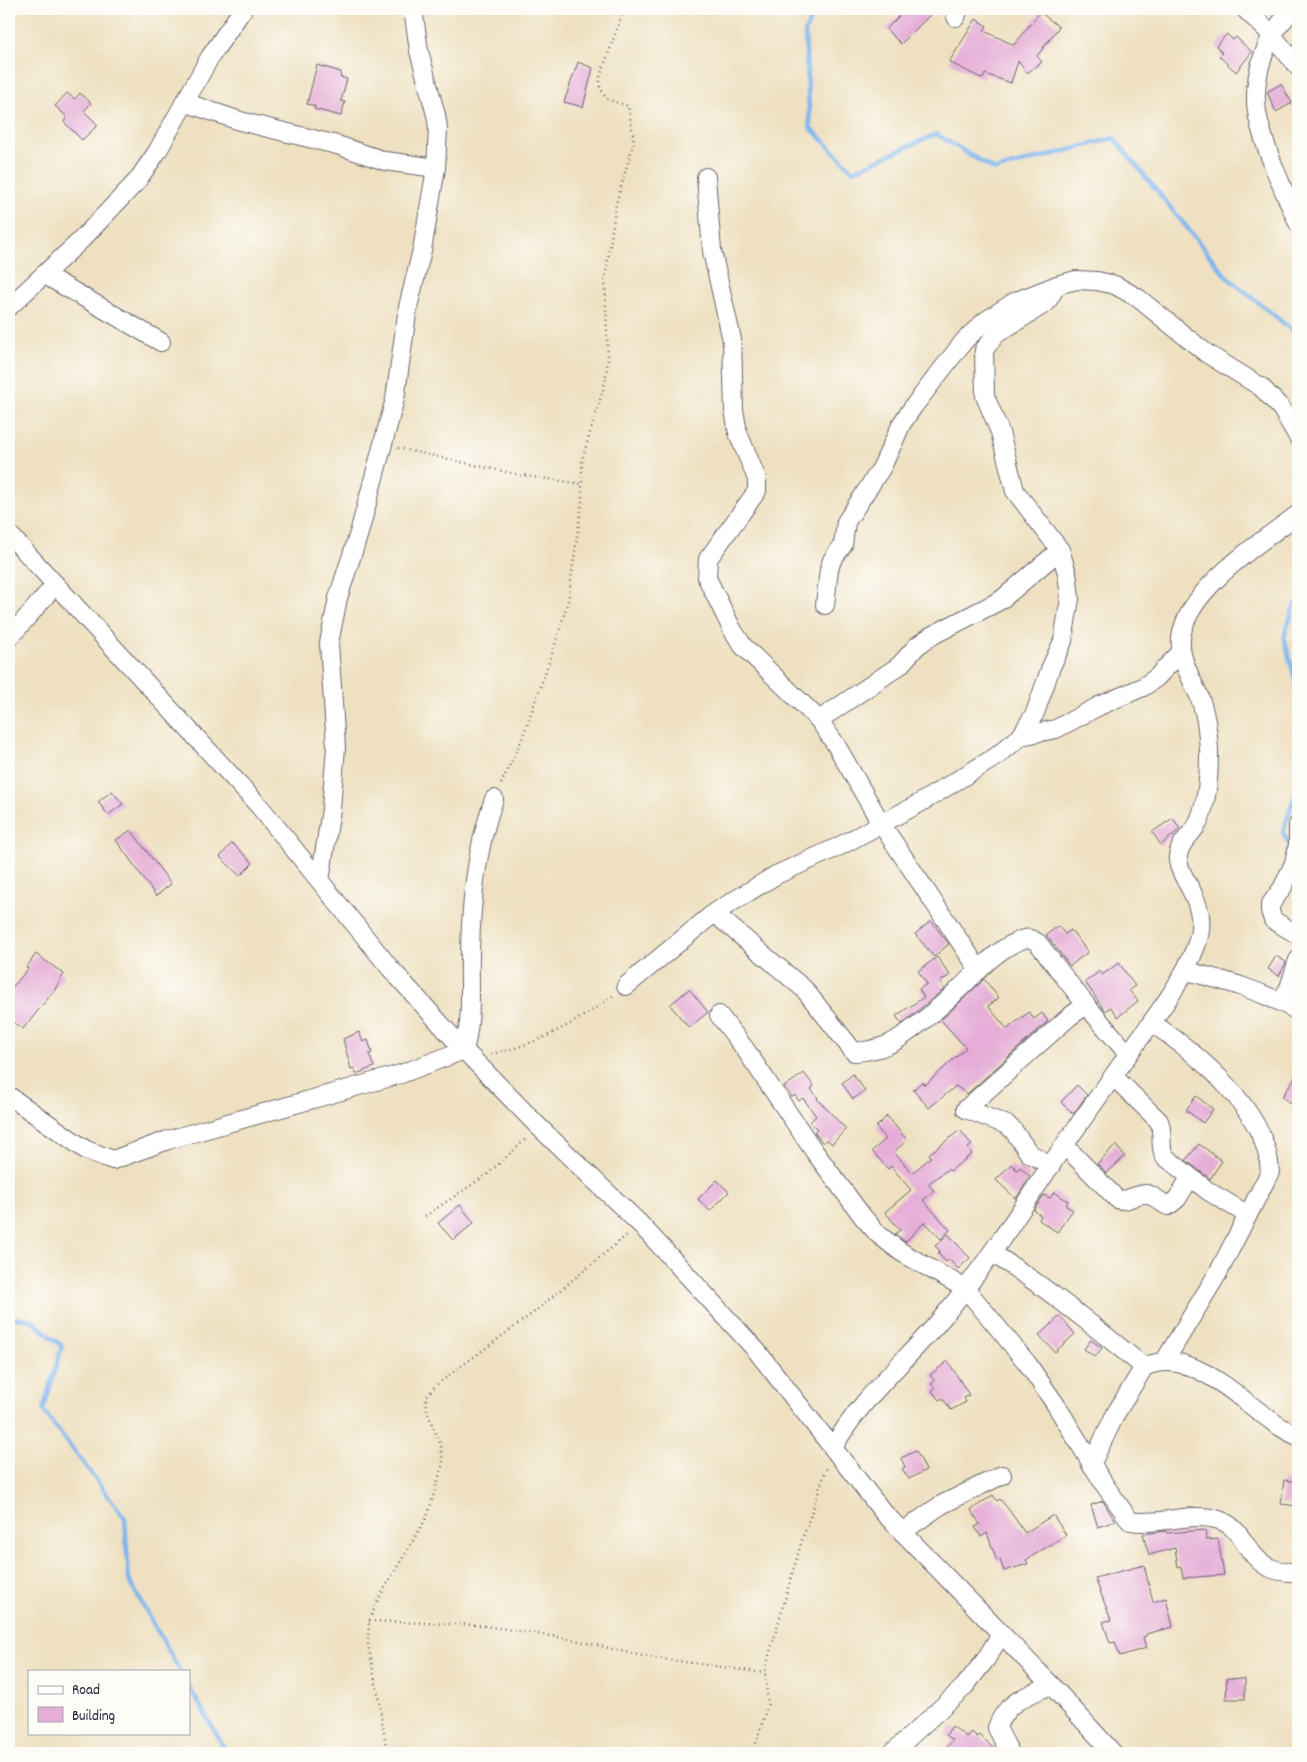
<svg xmlns="http://www.w3.org/2000/svg" width="1307" height="1762" viewBox="0 0 1307 1762" font-family="Dekko,sans-serif">
  <rect width="100%" height="100%" fill="#fdfcf7"/>
  <filter id="ink" filterUnits="userSpaceOnUse"><feTurbulence type="fractalNoise" baseFrequency=".02" numOctaves="2"/><feDisplacementMap in="SourceGraphic" scale="10" xChannelSelector="R" yChannelSelector="G"/><feConvolveMatrix kernelMatrix="1 2 1 2 8 2 1 2 1" color-interpolation-filters="sRGB"/></filter>
  <filter id="wash" filterUnits="userSpaceOnUse"><feTurbulence type="fractalNoise" baseFrequency=".0096" numOctaves="4" result="noise"/><feDisplacementMap in="SourceGraphic" scale="20" xChannelSelector="R" yChannelSelector="G"/><feGaussianBlur stdDeviation="1.12" result="paint"/><feColorMatrix in="noise" values="0 0 0 0 0 0 0 0 0 0 0 0 0 0 0 0 0 1.4 0 .05"/><feComposite in="paint" operator="in"/></filter>
  <g filter="url(#wash)">
    <rect width="100%" height="100%" fill="#eee0c0"/>
    <g fill="none" stroke-linecap="round" stroke-linejoin="round">
      <g stroke="#7eb5ed" stroke-width="4.5">
        <polyline points="815,9 805,32 810,127 853,171 936,134 995,170 1114,138 1227,277 1298,335"/>
        <polyline points="1298,602 1295,604 1284,637 1298,691"/>
        <polyline points="1292,850 1283,832 1298,786"/>
        <polyline points="9,1318 30,1319 62,1346 43,1410 125,1518 129,1580 180,1671"/>
        <polyline points="189,1686 227,1753"/>
      </g>
    </g>
    <g id="blocks">
      <g fill="#e5add7">
        <polygon points="906,9 936,9 901,44 886,29"/>
        <polygon points="1040,12 1059,27 1037,56 1042,62 1027,73 1018,61 1011,83 985,74 983,79 949,62 976,19 987,26 984,31 1014,45"/>
        <polygon points="1227,34 1233,40 1236,37 1252,52 1236,72 1219,56 1222,53 1216,46"/>
        <polygon points="578,62 593,68 583,107 564,102"/>
        <polygon points="317,65 341,72 340,77 347,79 341,101 345,102 341,116 314,109 315,106 307,104"/>
        <polygon points="1281,84 1292,103 1276,112 1267,92"/>
        <polygon points="67,93 75,99 80,93 91,103 84,111 98,125 82,140 64,122 67,117 55,106"/>
        <polygon points="112,791 123,804 108,815 98,802"/>
        <polygon points="1173,818 1180,829 1161,845 1152,832"/>
        <polygon points="131,830 171,884 156,896 116,840"/>
        <polygon points="232,843 253,863 240,876 220,857"/>
        <polygon points="931,921 949,944 934,957 915,934"/>
        <polygon points="1058,926 1065,934 1071,930 1088,952 1070,966 1046,935"/>
        <polygon points="36,954 64,974 54,991 23,1029 9,1020 9,991 28,969 26,968"/>
        <polygon points="1276,956 1286,962 1279,976 1268,969"/>
        <polygon points="937,957 950,975 940,982 944,989 902,1024 896,1016 924,997 919,989 927,984 918,971"/>
        <polygon points="1119,963 1135,986 1129,990 1138,1001 1118,1017 1111,1007 1105,1011 1085,982 1100,971 1102,975"/>
        <polygon points="984,979 999,998 988,1006 1007,1029 1029,1012 1034,1019 1042,1013 1048,1021 967,1094 956,1086 929,1108 913,1090 922,1082 925,1085 966,1048 941,1020"/>
        <polygon points="689,989 708,1012 689,1028 670,1005"/>
        <polygon points="359,1032 363,1042 368,1040 372,1053 369,1054 374,1067 356,1074 354,1068 351,1069 343,1039"/>
        <polygon points="1298,1072 1298,1109 1282,1097"/>
        <polygon points="804,1073 814,1086 811,1089 818,1098 817,1099 846,1129 832,1144 827,1139 823,1143 814,1132 817,1129 810,1122 816,1116 803,1098 799,1101 795,1095 792,1097 784,1087"/>
        <polygon points="853,1074 865,1091 853,1099 842,1083"/>
        <polygon points="1077,1085 1087,1095 1073,1114 1061,1102"/>
        <polygon points="1196,1096 1213,1109 1203,1123 1186,1110"/>
        <polygon points="887,1116 907,1140 894,1152 912,1173 931,1157 929,1154 960,1130 972,1145 968,1148 972,1154 950,1171 948,1169 928,1184 934,1191 923,1200 950,1230 941,1239 925,1222 905,1242 895,1234 900,1230 885,1212 911,1190 891,1166 888,1169 872,1151 886,1139 876,1127"/>
        <polygon points="1199,1144 1222,1161 1210,1179 1186,1160"/>
        <polygon points="1115,1145 1125,1156 1107,1173 1097,1164"/>
        <polygon points="1011,1164 1017,1170 1020,1167 1030,1176 1016,1199 996,1180"/>
        <polygon points="717,1180 729,1192 710,1211 698,1199"/>
        <polygon points="1054,1192 1068,1201 1066,1206 1073,1210 1057,1232 1039,1220 1041,1216 1034,1210 1044,1195 1050,1198"/>
        <polygon points="460,1205 474,1223 453,1240 438,1223"/>
        <polygon points="948,1234 970,1258 958,1269 949,1259 946,1262 938,1253 940,1251 935,1246"/>
        <polygon points="1060,1316 1075,1334 1055,1352 1039,1335"/>
        <polygon points="1091,1340 1102,1348 1095,1357 1084,1349"/>
        <polygon points="948,1361 969,1395 964,1398 966,1402 951,1410 942,1398 939,1400 932,1391 935,1388 931,1384 935,1381 930,1375"/>
        <polygon points="916,1451 926,1470 909,1479 902,1469 905,1467 901,1458"/>
        <polygon points="1284,1480 1298,1482 1298,1506 1281,1504"/>
        <polygon points="993,1495 997,1501 1000,1499 1009,1510 1025,1533 1053,1515 1066,1535 1026,1560 1028,1564 1004,1571 1000,1560 997,1561 987,1533 981,1537 975,1527 980,1524 971,1510"/>
        <polygon points="1103,1501 1115,1521 1098,1527 1091,1505"/>
        <polygon points="1205,1530 1206,1540 1218,1539 1224,1575 1183,1578 1181,1566 1178,1567 1175,1548 1149,1555 1143,1534 1166,1531 1167,1533"/>
        <polygon points="1144,1565 1153,1602 1166,1598 1173,1627 1146,1634 1146,1636 1143,1637 1146,1648 1120,1656 1115,1642 1110,1643 1103,1622 1111,1620 1095,1578"/>
        <polygon points="1227,1678 1245,1679 1245,1699 1226,1699"/>
        <polygon points="952,1726 967,1737 972,1732 977,1737 980,1735 998,1753 942,1753 953,1740 946,1735"/>
      </g>
    </g>
  </g>
  <g filter="url(#ink)">
    <use href="#blocks" fill-opacity="0" stroke="#69646a" stroke-width="1"/>
    <g fill="none" stroke-linecap="round" stroke-linejoin="round">
      <g stroke="#69646a" stroke-width="20">
        <g id="minor">
          <polyline points="1245,9 1271,34 1298,67"/>
          <path d="M1295 9C1266 31 1252 77 1257 112 1262 143 1285 194 1298 223"/>
          <polyline points="956,17 959,9"/>
          <polyline points="184,102 240,121 337,145 385,161 436,168"/>
          <polyline points="706,177 712,251 732,340 734,410 738,433 757,479 757,491 708,559 707,578 732,629 743,646 819,720 836,745 882,825 979,970"/>
          <polyline points="45,275 161,342"/>
          <polyline points="9,307 81,240 137,181 157,152 210,57 243,9"/>
          <polyline points="9,534 260,807 390,968 464,1050 537,1125 640,1224 699,1288 756,1350 883,1512 1051,1685 1113,1753"/>
          <polyline points="825,605 829,569 832,560 843,545 846,522 882,467 902,423 913,407 964,341 984,322 1014,302 1057,285 1076,280 1097,281 1115,285 1138,298 1206,353 1261,387 1281,408 1298,437"/>
          <polyline points="9,638 55,585"/>
          <polyline points="819,720 899,666 917,646 931,636 1001,600 1060,550"/>
          <polyline points="1021,736 1056,729 1099,706 1143,687 1156,678 1181,652"/>
          <polyline points="1298,825 1298,845 1294,863 1283,887 1270,905 1270,911 1273,920 1298,935"/>
          <polyline points="320,881 331,809 336,747 329,643 338,598 359,533 395,399 408,307 422,250 436,168 438,128 436,115 419,51 413,9"/>
          <path d="M714 913 804 989 854 1052C870 1051 888 1047 901 1037 922 1023 940 1007 958 990 975 974 998 948 1021 940 1029 937 1032 939 1038 943L1086 1005 1128 1054"/>
          <path d="M1186 971C1227 981 1260 990 1298 1011"/>
          <polyline points="626,986 714,913 776,875 838,847 920,803 997,756 1021,736 1035,713 1051,667 1063,641 1070,598 1067,573 1060,550 1015,491 1000,432 985,396 984,350 996,334 1046,303 1057,285"/>
          <polyline points="1281,1001 1289,988 1298,960"/>
          <path d="M719 1015 745 1049 814 1151 863 1217 879 1235 901 1252 966 1289 1027 1363 1056 1405 1104 1484 1130 1521C1159 1526 1191 1511 1219 1520 1251 1530 1244 1575 1298 1572"/>
          <path d="M1152 1023C1198 1054 1268 1112 1270 1172L1218 1273 1164 1362"/>
          <path d="M1114 1077 1159 1121C1164 1133 1159 1144 1164 1156L1208 1191 1248 1215"/>
          <path d="M9 1096 86 1150 113 1160 168 1140 401 1074 464 1050C473 1019 469 986 470 954 471 901 476 850 494 799"/>
          <polyline points="966,1109 1069,1017 1086,1005"/>
          <polyline points="966,1109 1007,1125 1013,1130 1029,1153 1051,1166"/>
          <path d="M1065 1146 1117 1199C1128 1203 1135 1193 1146 1194 1155 1195 1160 1203 1168 1206L1177 1199 1190 1178"/>
          <path d="M992 1253C1046 1287 1095 1327 1144 1367"/>
          <path d="M834 1446C862 1397 906 1361 942 1318 982 1270 1016 1218 1050 1166 1075 1129 1102 1092 1128 1055 1152 1020 1181 987 1196 946 1206 919 1198 901 1184 877 1181 871 1177 863 1178 856 1180 841 1192 835 1198 823 1208 801 1209 774 1209 751 1208 732 1206 713 1199 696 1193 682 1185 669 1182 654 1169 599 1261 543 1298 514"/>
          <path d="M1091 1465 1116 1413 1144 1367C1199 1342 1252 1418 1298 1436"/>
          <polyline points="902,1532 941,1505 1002,1475"/>
          <polyline points="892,1753 964,1687 986,1659 1001,1634"/>
          <path d="M1010 1753 997 1728C1005 1702 1028 1695 1051 1685"/>
        </g>
      </g>
      <g stroke="#69646a" stroke-width="2.5" stroke-dasharray="1 4" stroke-linecap="butt">
        <polyline points="398,448 520,475 583,484"/>
        <polyline points="501,784 522,739 555,645 568,601 582,502 582,460 605,383 608,360 605,279 616,204 634,141 628,106 606,99 600,87 600,77 624,9"/>
        <path d="M491 1054C537 1045 576 1023 614 995"/>
        <polyline points="425,1216 488,1174 527,1138"/>
        <polyline points="369,1621 479,1625 571,1639 642,1656 765,1673"/>
        <polyline points="387,1753 378,1694 368,1645 369,1621 379,1598 427,1517 443,1463 441,1446 427,1411 426,1397 436,1385 533,1313 628,1234"/>
        <polyline points="753,1753 768,1704 765,1673 767,1663 801,1543 827,1467"/>
      </g>
      <use href="#minor" stroke="#fff" stroke-width="18"/>
    </g>
  </g>
  <rect width="1307" height="1762" fill="none" stroke="#fdfcf7" stroke-width="30"/>
  <rect x="28" y="1670" width="162" height="65" fill="#fdfcf7" stroke="#a5a5ac"/>
  <rect x="38" y="1686" width="25" height="8" fill="#ffffff" stroke="#a5a5ac"/>
  <text x="72" y="1694" font-size="15" fill="#22223b">Road</text>
  <rect x="38" y="1707" width="25" height="15" fill="#e5add7" stroke="#a5a5ac"/>
  <text x="72" y="1720" font-size="15" fill="#22223b">Building</text>
</svg>
